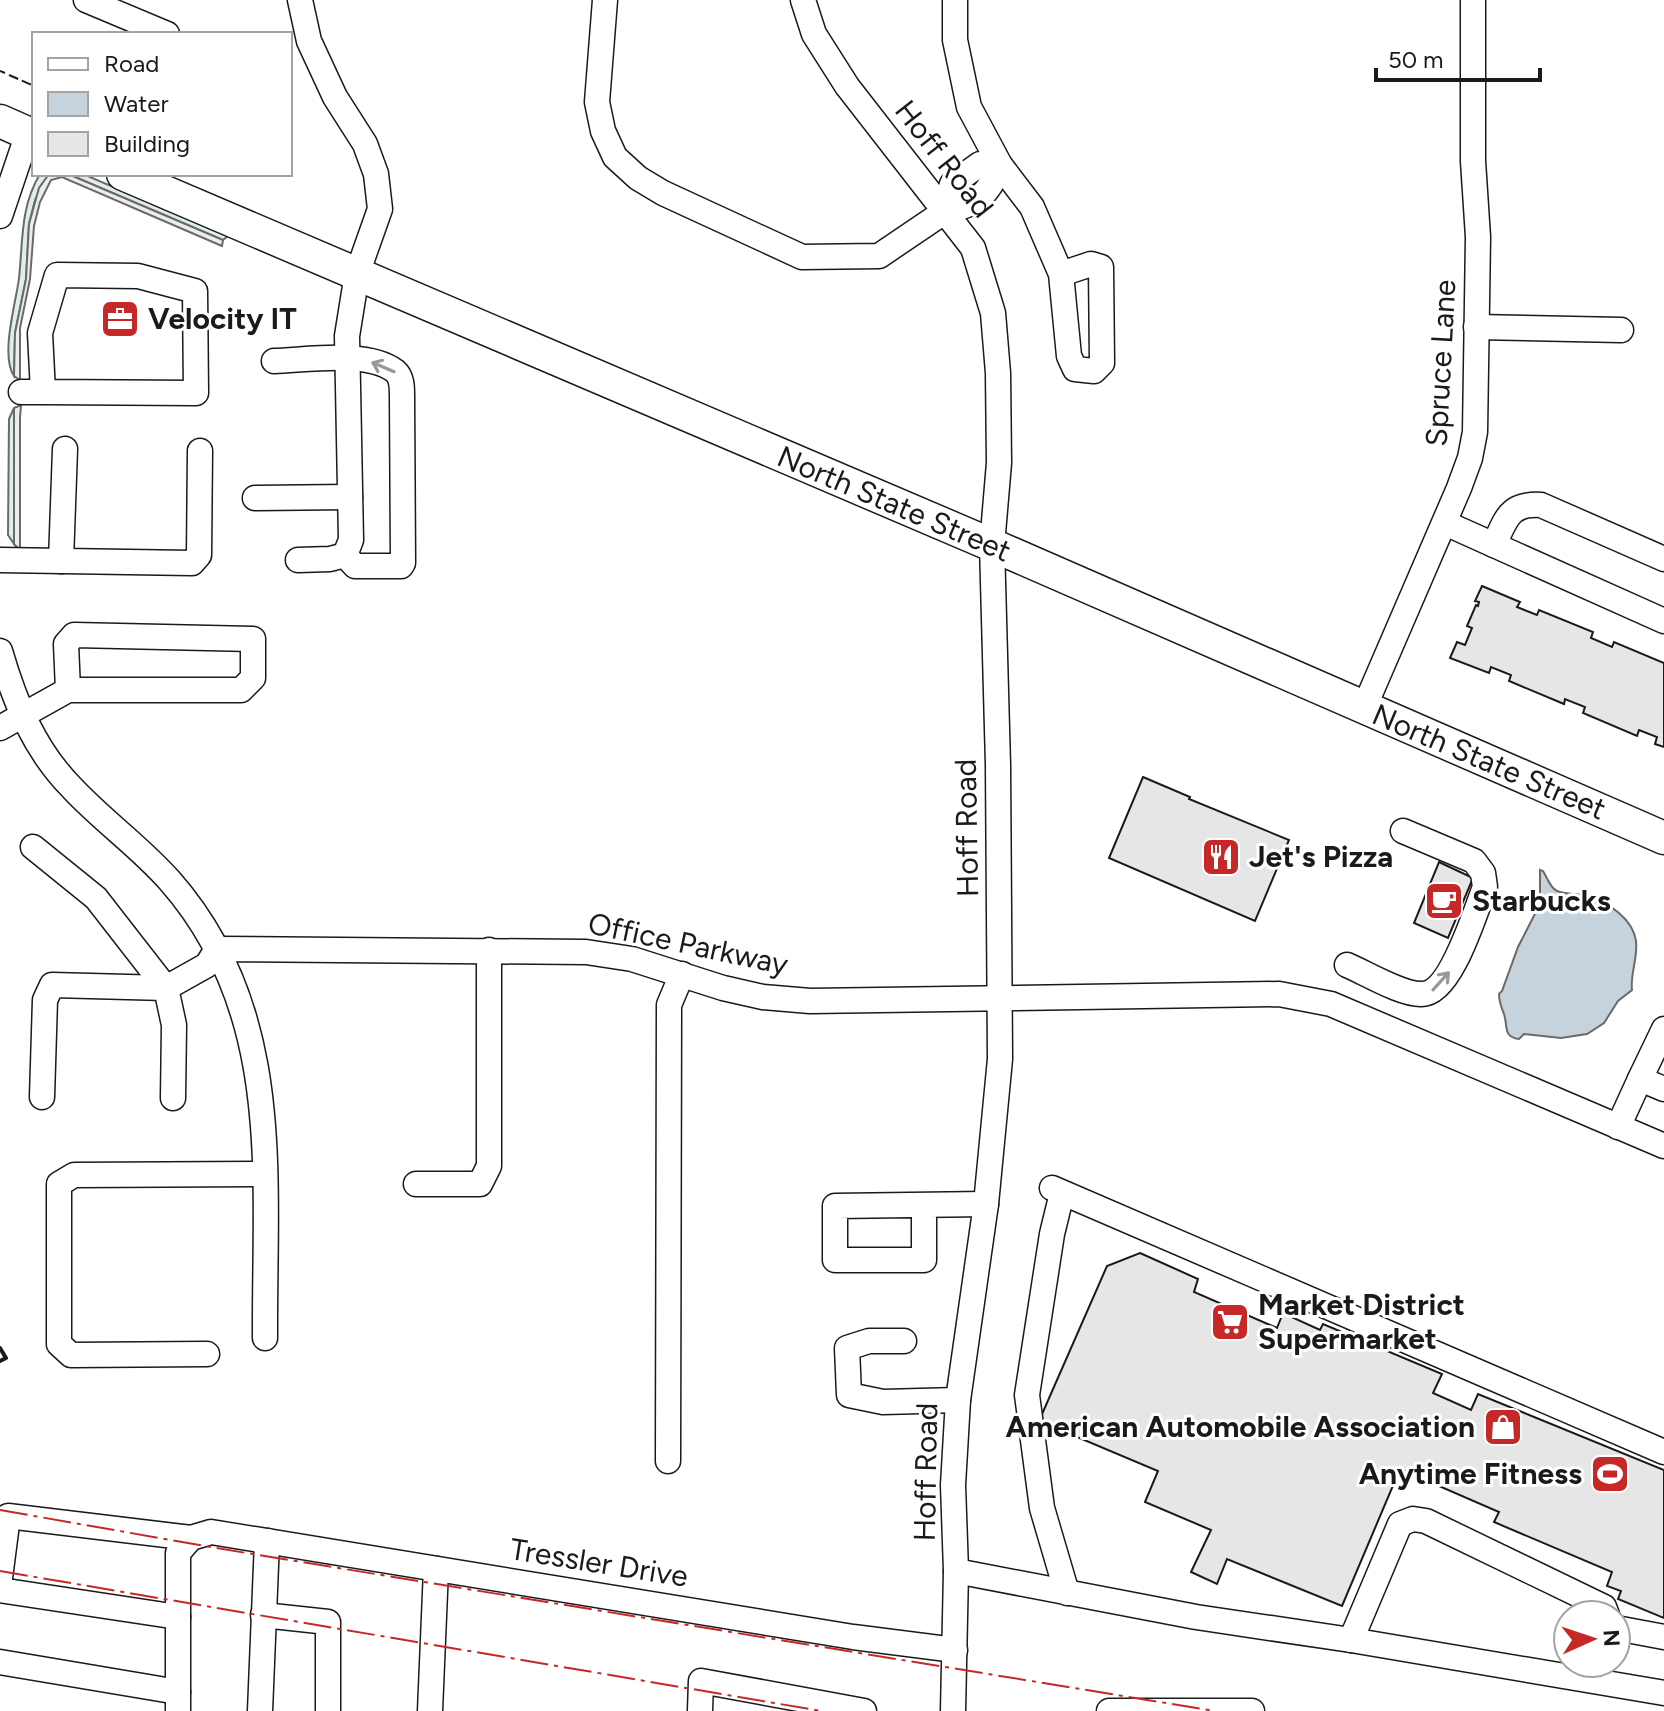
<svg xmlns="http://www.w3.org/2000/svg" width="1664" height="1711" viewBox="0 0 1664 1711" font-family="Figtree,sans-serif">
  <rect width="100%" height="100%" fill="#fff"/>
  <g fill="#e0efe3" stroke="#6a6a6a" stroke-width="2">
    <path d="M40 174H49L35 200 29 224 26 279 15 333 14 376C0 355 16 303 19 278 23 242 20 207 40 174Z"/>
    <polygon points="68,174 83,174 228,236 223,240"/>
    <polygon points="14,408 14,544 8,535 9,419"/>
  </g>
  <g fill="#ededed" stroke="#6a6a6a" stroke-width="2">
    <polygon points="49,174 68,174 223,240 222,246 62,177 51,180 40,202 34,226 30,279 20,328 20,380 14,376 15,333 26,279 29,224 39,188"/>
    <polygon points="21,405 20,418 20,550 14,544 14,408"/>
  </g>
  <path fill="#c6d2dc" stroke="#6a6a6a" stroke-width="2" d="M1540 870 1543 871C1547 877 1550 888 1557 891 1566 895 1578 893 1588 896 1608 902 1633 919 1636 941 1638 958 1630 974 1632 990L1618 1001 1604 1023 1587 1034 1561 1038 1524 1034 1519 1039C1503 1037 1508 1027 1504 1014 1501 1007 1499 1002 1499 994L1502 991 1518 947 1540 904Z"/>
  <g fill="#e6e6e6" stroke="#1a1a1a" stroke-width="2">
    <polygon points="1482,586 1520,602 1517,607 1537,615 1539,610 1593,632 1591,638 1612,647 1614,642 1664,663 1664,747 1655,744 1657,737 1639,730 1637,736 1583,713 1585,707 1565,699 1564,704 1509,681 1511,675 1491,667 1489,673 1450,658 1457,642 1465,645 1472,628 1467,626 1476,605 1478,606 1479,602 1475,601"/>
    <polygon points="1143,777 1190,797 1189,799 1289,840 1255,921 1109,858"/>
    <polygon points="1439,862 1473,878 1448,938 1414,923"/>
    <polygon points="1140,1253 1198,1279 1194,1292 1277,1328 1283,1313 1320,1330 1323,1324 1442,1374 1433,1393 1471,1410 1478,1394 1664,1470 1664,1618 1618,1599 1621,1591 1607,1586 1612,1572 1494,1522 1499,1512 1400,1469 1342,1606 1227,1559 1217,1584 1191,1572 1211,1530 1145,1502 1158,1471 1039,1421 1107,1266"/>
  </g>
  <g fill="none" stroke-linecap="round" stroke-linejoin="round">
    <g stroke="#1a1a1a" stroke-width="27">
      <g id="minor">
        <polyline points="86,0 167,34"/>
        <polyline points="605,0 597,102 603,131 615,157 638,178 663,193 802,257 879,256 944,212"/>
        <polyline points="803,0 814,34 847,86 973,248 993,313 998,373 999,463 992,545 998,765 1000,1059 986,1204 958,1400 953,1485 956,1571 953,1711"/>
        <polyline points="955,0 955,40 969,107 1000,165 1032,207 1061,274 1069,356 1075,369 1094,371 1102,363 1101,267 1091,264 1061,274"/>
        <path d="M980 164 1000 165C989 195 976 205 944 212L952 184Z"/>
        <polyline points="0,216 28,133"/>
        <polyline points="1476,327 1621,330"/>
        <path d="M274 361C308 360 367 350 395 371 402 377 402 387 402 395L403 563 401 566H355L345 555"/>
        <polyline points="21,392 43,392 196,393 195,291 138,276 57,275 40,333 43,392"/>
        <polyline points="255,498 350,497"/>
        <polyline points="1445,523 1664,621"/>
        <path d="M1494 545C1506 519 1509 503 1541 505L1664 559"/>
        <polyline points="0,560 192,563 199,555 200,451"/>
        <polyline points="298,560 330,559 345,555 351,540 347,336 357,274 380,209 376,174 365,144 335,97 309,41 300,0"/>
        <polyline points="61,561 65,449"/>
        <path d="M0 651C15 703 35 751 73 789 104 822 140 847 170 881 285 1012 264 1176 265 1338"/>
        <polyline points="1364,708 1459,488 1470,458 1475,432 1478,237 1473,161 1473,0"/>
        <polyline points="0,728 68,690 241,690 253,678 253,639 74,635 66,644 68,690"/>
        <polyline points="33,847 96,898 166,988"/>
        <path d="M1347 965C1366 973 1402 995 1422 994 1451 994 1475 912 1485 887L1483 873 1474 861 1403 831"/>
        <polyline points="1640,1079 1664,1029"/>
        <polyline points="42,1097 45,1000 52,985 166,988"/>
        <polyline points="173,1098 174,1025 166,988 207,965 217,949 586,952 632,959 723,988 763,997 810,1001 1279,994 1331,1004 1664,1146"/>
        <polyline points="1618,1127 1640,1079 1664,1089"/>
        <polyline points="416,1184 480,1184 489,1166 489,950"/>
        <polyline points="1052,1188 1664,1452"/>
        <polyline points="1062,1193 1052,1234 1027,1395 1042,1508 1067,1593"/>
        <polyline points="924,1205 924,1260 835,1260 835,1206 986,1204"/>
        <polyline points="904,1341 869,1341 847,1348 849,1395 883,1402 958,1400"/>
        <polyline points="207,1354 71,1355 59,1344 59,1184 74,1175 264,1174"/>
        <polyline points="668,1461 669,1005 682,974"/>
        <polyline points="956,1571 1196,1617 1351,1640 1664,1693"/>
        <polyline points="0,1578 8,1516 191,1538"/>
        <polyline points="0,1590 178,1617"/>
        <polyline points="263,1615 328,1622 328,1711"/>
        <polyline points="1616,1628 1664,1637"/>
        <polyline points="1351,1640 1400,1524 1413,1519 1426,1521 1604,1607 1607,1615"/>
        <polyline points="0,1662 178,1692"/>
        <polyline points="178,1711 178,1553 191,1538 211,1532 853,1637 955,1650"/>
        <polyline points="260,1711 267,1541"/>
        <polyline points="430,1711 436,1569"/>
        <polyline points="700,1711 701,1681 864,1711"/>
        <polyline points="1109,1711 1252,1711"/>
      </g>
    </g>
    <g stroke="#1a1a1a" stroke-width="35">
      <g id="major">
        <polyline points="0,121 34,136"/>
        <polyline points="123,174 992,545 1664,838"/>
      </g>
    </g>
    <use href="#minor" stroke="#fff" stroke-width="24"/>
    <use href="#major" stroke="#fff" stroke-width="32"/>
    <g stroke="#1a1a1a" stroke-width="2" stroke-dasharray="10 4" stroke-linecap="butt">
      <polyline points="0,71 5,73"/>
      <polyline points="9,75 34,86"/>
    </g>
    <polyline stroke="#1a1a1a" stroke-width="4" points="0,1348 6,1358 0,1361"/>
    <g stroke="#c62828" stroke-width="2" stroke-dasharray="28 6 4 6" stroke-linecap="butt">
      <polyline points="0,1510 216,1548 1215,1711"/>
      <polyline points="0,1571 821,1711"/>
    </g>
  </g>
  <defs><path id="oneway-shaft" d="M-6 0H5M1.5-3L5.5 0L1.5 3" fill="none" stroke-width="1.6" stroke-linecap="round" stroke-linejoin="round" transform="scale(2)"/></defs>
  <g stroke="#989898">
    <use href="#oneway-shaft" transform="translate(383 367) rotate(-157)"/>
    <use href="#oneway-shaft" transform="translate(1441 981) rotate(-48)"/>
  </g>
  <defs>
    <g id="office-square" transform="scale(2)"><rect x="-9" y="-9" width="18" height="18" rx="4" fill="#c62828" stroke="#fff"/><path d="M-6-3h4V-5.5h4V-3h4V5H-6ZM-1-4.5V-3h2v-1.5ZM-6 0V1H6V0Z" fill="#fff"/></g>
    <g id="restaurant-square" transform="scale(2)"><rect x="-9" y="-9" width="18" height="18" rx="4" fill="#c62828" stroke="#fff"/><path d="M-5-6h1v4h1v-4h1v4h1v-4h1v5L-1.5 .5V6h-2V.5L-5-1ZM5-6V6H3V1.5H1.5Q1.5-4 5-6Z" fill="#fff"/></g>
    <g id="cafe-square" transform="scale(2)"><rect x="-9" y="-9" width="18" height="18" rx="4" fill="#c62828" stroke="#fff"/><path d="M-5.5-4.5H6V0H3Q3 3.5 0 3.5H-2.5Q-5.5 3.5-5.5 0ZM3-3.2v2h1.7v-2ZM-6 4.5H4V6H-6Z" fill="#fff"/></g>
    <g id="supermarket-square" transform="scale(2)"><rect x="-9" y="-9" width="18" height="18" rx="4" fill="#c62828" stroke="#fff"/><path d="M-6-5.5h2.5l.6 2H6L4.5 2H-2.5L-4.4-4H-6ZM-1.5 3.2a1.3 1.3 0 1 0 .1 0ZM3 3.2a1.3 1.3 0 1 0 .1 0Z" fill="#fff"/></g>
    <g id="shop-square" transform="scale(2)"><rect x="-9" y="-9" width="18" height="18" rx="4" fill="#c62828" stroke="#fff"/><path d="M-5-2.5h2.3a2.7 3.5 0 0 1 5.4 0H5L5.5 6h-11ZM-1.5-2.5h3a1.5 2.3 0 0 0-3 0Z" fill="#fff"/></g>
    <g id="stadium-square" transform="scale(2)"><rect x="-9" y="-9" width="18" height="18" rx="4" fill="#c62828" stroke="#fff"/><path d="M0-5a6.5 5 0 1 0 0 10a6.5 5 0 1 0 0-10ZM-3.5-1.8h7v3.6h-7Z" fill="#fff"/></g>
  </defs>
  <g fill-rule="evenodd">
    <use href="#office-square" x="120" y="319"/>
    <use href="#restaurant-square" x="1221" y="857"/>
    <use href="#cafe-square" x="1444" y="901"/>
    <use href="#supermarket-square" x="1230" y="1322"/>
    <use href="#shop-square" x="1503" y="1427"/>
    <use href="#stadium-square" x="1610" y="1474"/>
  </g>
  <g text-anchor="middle" stroke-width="6" stroke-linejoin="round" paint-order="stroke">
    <g font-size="30" fill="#1a1a1a" stroke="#fff">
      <text transform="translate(944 159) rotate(52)" y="10">Hoff Road</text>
      <text transform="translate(1441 363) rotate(-87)" y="10">Spruce Lane</text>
      <text transform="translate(894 504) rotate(23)" y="10">North State Street</text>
      <text transform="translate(1489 762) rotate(23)" y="10">North State Street</text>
      <text transform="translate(967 828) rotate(-91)" y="10">Hoff Road</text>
      <text transform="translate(688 944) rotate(12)" y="10">Office Parkway</text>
      <text transform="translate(926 1472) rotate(-89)" y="10">Hoff Road</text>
      <text transform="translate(599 1563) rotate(9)" y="10">Tressler Drive</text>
    </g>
    <g font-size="30" font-weight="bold" fill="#1a1a1a" stroke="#fff" text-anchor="start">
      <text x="148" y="329">Velocity IT</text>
      <text x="1249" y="867">Jet's Pizza</text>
      <text x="1472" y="911">Starbucks</text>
      <text x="1258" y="1315">Market District<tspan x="1258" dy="34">Supermarket</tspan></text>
      <text x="1475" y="1437" text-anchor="end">American Automobile Association</text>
      <text x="1582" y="1484" text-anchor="end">Anytime Fitness</text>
    </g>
  </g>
  <rect x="32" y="32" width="260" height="144" fill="#ffffff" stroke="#a3a3a3" stroke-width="2"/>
  <rect x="48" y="58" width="40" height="12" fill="#ffffff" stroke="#a3a3a3" stroke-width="2"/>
  <text x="104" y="72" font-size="24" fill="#1a1a1a">Road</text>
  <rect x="48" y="92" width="40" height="24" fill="#c6d2dc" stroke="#a3a3a3" stroke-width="2"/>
  <text x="104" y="112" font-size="24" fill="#1a1a1a">Water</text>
  <rect x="48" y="132" width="40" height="24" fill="#e6e6e6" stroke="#a3a3a3" stroke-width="2"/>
  <text x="104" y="152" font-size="24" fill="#1a1a1a">Building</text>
  <g transform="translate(1592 1639) rotate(87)"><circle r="38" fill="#ffffff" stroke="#a3a3a3" stroke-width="2"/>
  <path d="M0-6L14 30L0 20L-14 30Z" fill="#c62828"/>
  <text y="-12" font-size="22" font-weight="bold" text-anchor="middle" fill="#1a1a1a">N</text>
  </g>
  <path d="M1376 68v12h164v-12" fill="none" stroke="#1a1a1a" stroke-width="4"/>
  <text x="1388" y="68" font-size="24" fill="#1a1a1a" stroke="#ffffff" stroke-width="6" paint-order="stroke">50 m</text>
</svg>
